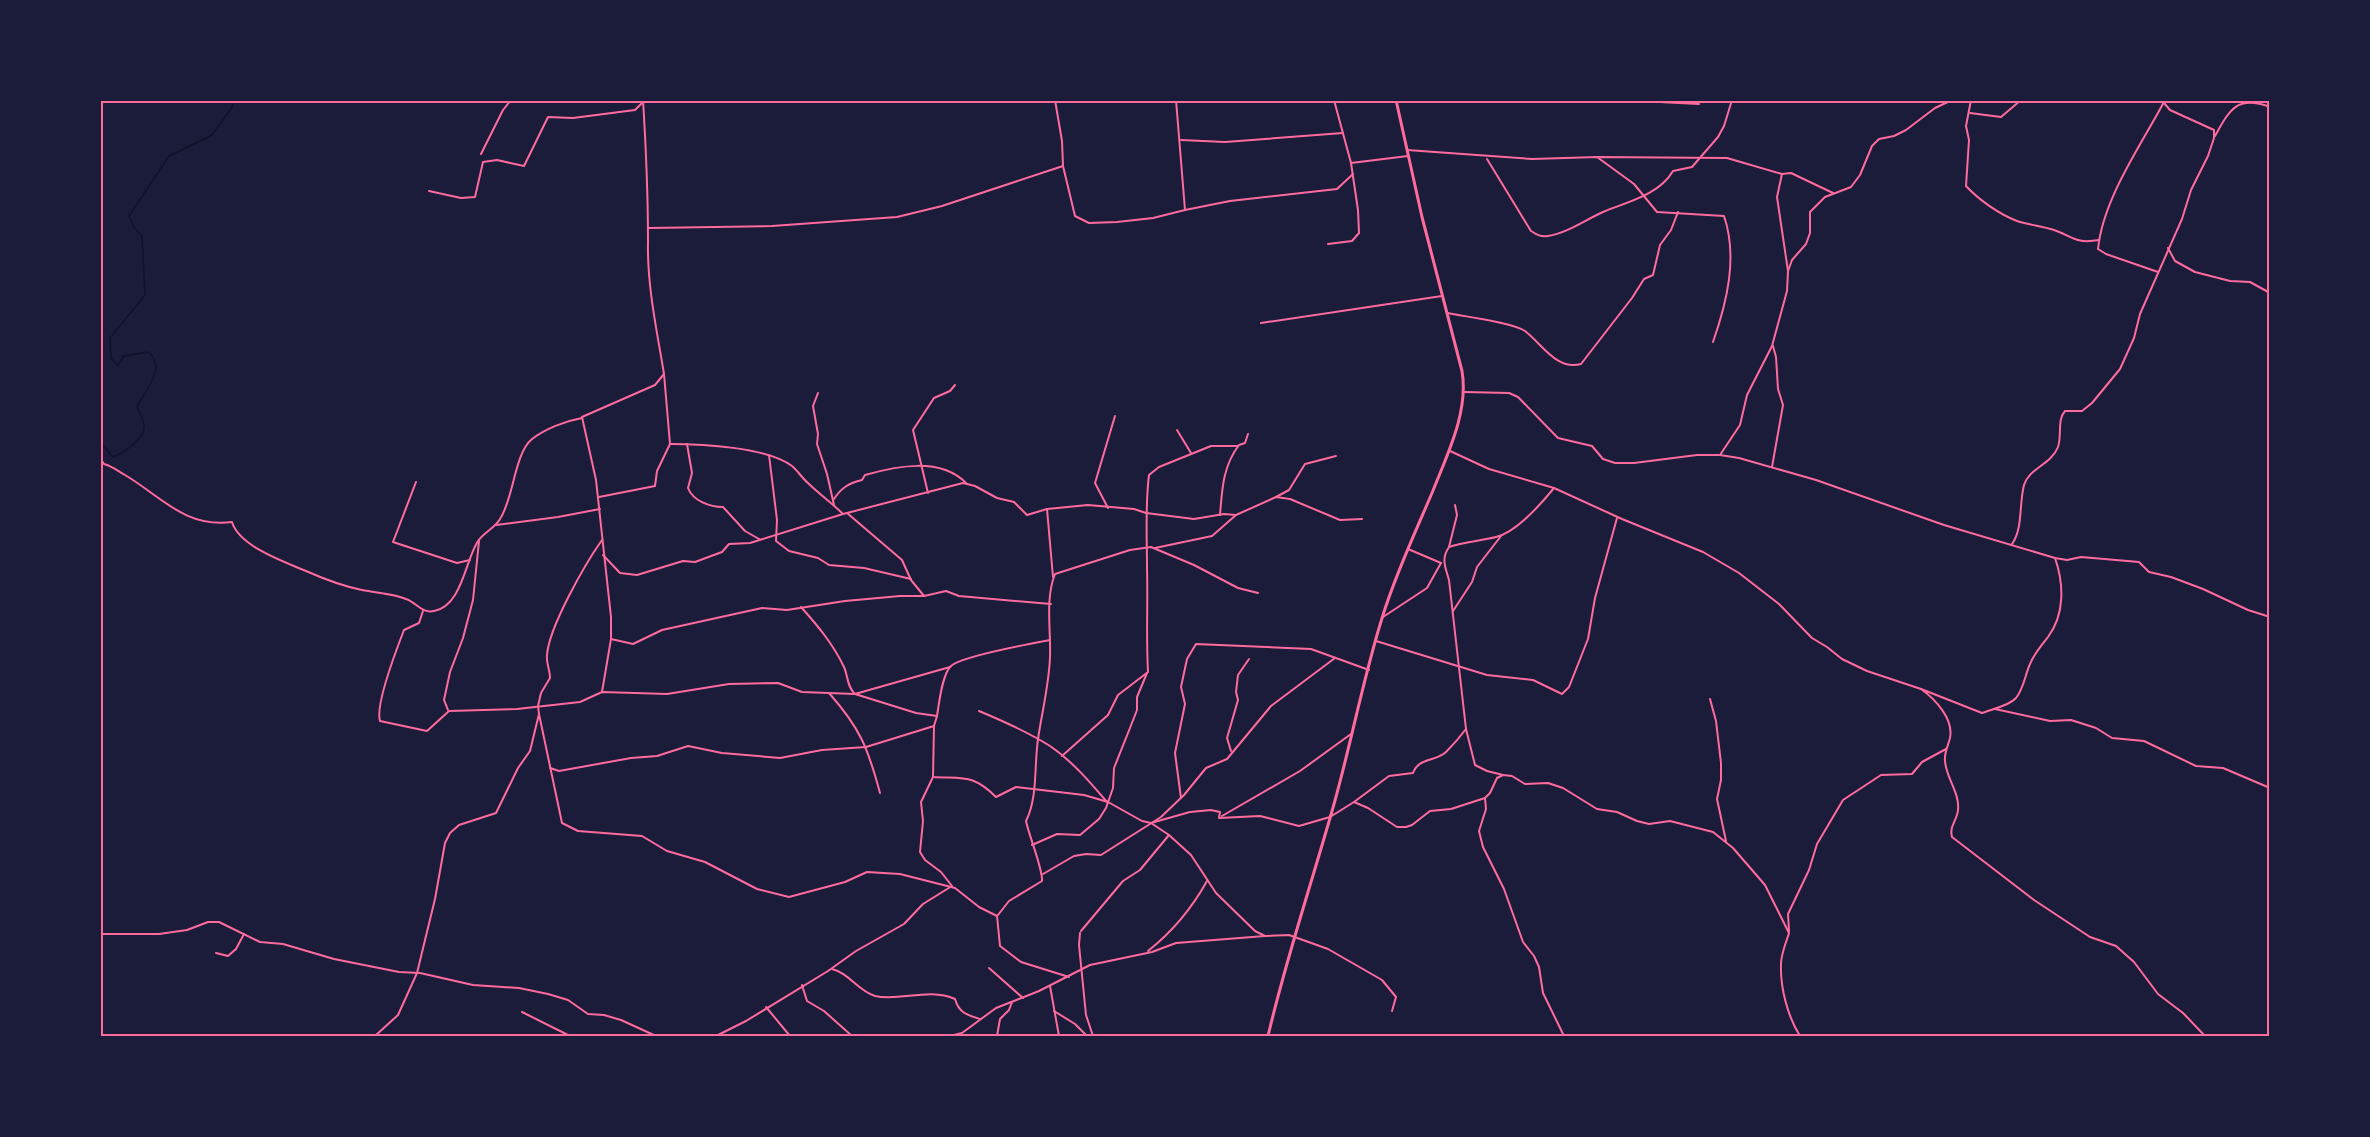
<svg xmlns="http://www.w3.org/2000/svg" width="2370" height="1137" viewBox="0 0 2370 1137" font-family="'Nunito Sans',sans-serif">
  <rect width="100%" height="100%" fill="#1b1b3a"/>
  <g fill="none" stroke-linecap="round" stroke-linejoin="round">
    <path stroke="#12122b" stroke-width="1.5" d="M100 442 113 457C124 453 145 438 144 426 144 420 139 412 137 406 146 391 167 366 148 352L124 356 118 365 111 358 110 338 145 295 142 236 134 227 129 216 169 156 212 135 233 106 231 100"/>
    <g stroke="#ff6b9d" stroke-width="2">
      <polyline points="1055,100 1062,141 1063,166 1075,216 1089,223 1117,222 1153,218 1185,210 1176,100"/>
      <polyline points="1334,100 1351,163 1408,156"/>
      <polyline points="1619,100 1699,104"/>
      <path d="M1971 100 1966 126 1969 140 1966 186C1979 200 1999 214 2017 221 2029 225 2042 226 2054 230 2074 237 2075 244 2099 240"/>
      <polyline points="1970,113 2001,117 2021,100"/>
      <path d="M2215 136C2230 109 2237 95 2270 107"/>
      <polyline points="1181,140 1225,142 1343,133"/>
      <polyline points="1407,150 1532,159 1597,157 1727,158 1782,174 1791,173 1833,193"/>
      <polyline points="481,154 503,110 511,100"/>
      <path d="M1597 157 1634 184 1657 212 1724 216C1738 257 1727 302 1713 342"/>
      <path d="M1487 159 1531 231C1537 235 1541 237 1548 236 1567 233 1585 220 1603 212 1627 202 1659 195 1673 171L1692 167 1718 137 1724 126 1732 100"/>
      <polyline points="1782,174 1777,197 1788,271"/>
      <polyline points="429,191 461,198 475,197 483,162 497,160 524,166 548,117 573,118 635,110 643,102"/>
      <polyline points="1185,210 1230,201 1337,189 1353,174"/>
      <polyline points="649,228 772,226 897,217 942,206 1063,166"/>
      <polyline points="1328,244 1352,241 1359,233 1358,210 1351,163"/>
      <polyline points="2168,248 2175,261 2195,272 2230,281 2250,282 2270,293"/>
      <path d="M2158 272 2106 254 2098 249C2103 198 2142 144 2165 100"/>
      <path d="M1448 313C1466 317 1511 322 1525 331 1542 344 1557 371 1581 364L1632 298 1644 279 1653 275 1660 245 1671 230 1678 212"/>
      <polyline points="1261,323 1442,296"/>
      <polyline points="1464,392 1509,393 1518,397 1558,438 1592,446 1603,459 1615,463 1634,463 1697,455 1720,455 1739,458 1816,480 1944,525 2055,558 2067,560 2081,557 2139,562 2149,572 2171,577 2203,589 2248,610 2270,617"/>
      <polyline points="818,393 813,406 818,434 817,444 827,474 834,505"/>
      <polyline points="1177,430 1191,453"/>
      <path d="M670 444C701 444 767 447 792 466 798 471 802 478 808 483 819 494 832 503 843 514L847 513 902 560 911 580 924 596 946 591 959 596 1051 604"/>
      <path d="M687 444 692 473 688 488C693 501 710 507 723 507L745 531 759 539"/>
      <polyline points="1450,451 1489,469 1554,488 1622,519 1703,552 1739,573 1779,604 1812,638 1827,647 1842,659 1867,671 1921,689"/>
      <polyline points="769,455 777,520 776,541 789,551 818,558 829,565 864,568 911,579"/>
      <polyline points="1720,455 1740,425 1747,395 1772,346 1787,291 1788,271 1792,260 1806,244 1810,233 1810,212 1825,197 1851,187 1860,175 1872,146 1879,139 1894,136 1906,130 1935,108 1952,100"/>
      <path d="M100 458 104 464C112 466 118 471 125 475 162 497 185 528 232 522 239 546 284 562 306 571 324 579 342 586 362 590 376 593 393 593 406 599 416 602 422 614 434 611 462 606 465 561 478 541 484 532 495 528 500 519 514 498 514 454 532 439 545 429 565 421 582 418"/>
      <polyline points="1772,467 1783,405 1778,389 1776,357 1773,346"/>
      <polyline points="416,482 393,542 457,563 470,560"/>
      <polyline points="928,493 913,430 934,398 950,391 955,385"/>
      <polyline points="599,497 655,486 657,471 670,444 664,374"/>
      <polyline points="1276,497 1289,490 1305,464 1336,456"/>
      <path d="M834 499C841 488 849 483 862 480L865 475C897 466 940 457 966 483"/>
      <polyline points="1108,508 1095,483 1115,416"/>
      <polyline points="1047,509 1053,577"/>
      <polyline points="847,513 963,483 975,486 997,498 1014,502 1027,515 1047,509 1088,505 1134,509 1146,513 1194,519 1224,514 1236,515"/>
      <path d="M1220 515C1222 489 1223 466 1239 445L1245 443 1248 434"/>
      <polyline points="496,525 558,517 600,509"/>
      <path d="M2012 544C2023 529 2019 504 2024 485 2029 468 2051 465 2058 447 2062 435 2057 420 2065 411H2082L2092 403 2120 369 2134 338 2140 314 2182 219 2191 190 2208 156 2214 138V130L2170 110 2164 103"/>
      <polyline points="1449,547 1457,515 1455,505"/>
      <polyline points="1155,548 1212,536 1236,515 1276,497 1290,499 1340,520 1362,519"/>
      <polyline points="1408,549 1441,563"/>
      <polyline points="603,555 620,573 637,575 683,561 695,562 722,552 729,544 750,543 843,514"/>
      <path d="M2055 558C2064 584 2065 614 2048 637 2041 646 2034 654 2030 664 2025 675 2024 688 2016 698 2009 706 1992 709 1982 713L1921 689C1935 699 1954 719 1950 738 1948 746 1944 753 1945 761 1946 778 1960 793 1958 810 1957 821 1949 826 1952 837L2034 900 2090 937 2116 946 2134 962 2158 994 2183 1013 2205 1036"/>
      <path d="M801 607C818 626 833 644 844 667 848 676 847 687 855 694L950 667"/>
      <path d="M423 611 419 623 404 630C397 648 375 705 380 721L427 731 449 711 517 709 580 702 602 692 667 694 729 684 778 683 802 692 855 694 916 713 937 716 934 726 933 777C964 779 973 774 996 797L1016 787 1084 795 1108 802 1142 821 1151 823 1190 812 1211 810 1220 812 1219 818 1260 816 1299 826 1330 817 1354 802 1368 808 1397 827H1406L1412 825 1430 811 1451 809 1485 798 1490 793 1497 778 1503 775 1512 776 1525 784 1548 783 1563 788 1597 809 1617 812 1637 821 1649 824 1670 821 1713 832 1733 848 1765 885 1789 933C1786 943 1781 954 1781 964 1780 988 1788 1017 1800 1036"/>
      <polyline points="1453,611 1472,582 1477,567 1501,536"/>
      <polyline points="1383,617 1427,588 1441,563"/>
      <polyline points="611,639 633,644 662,630 762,608 787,610 845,601 900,596 924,596"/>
      <polyline points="1376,641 1487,675 1533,680 1562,694 1569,687 1588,639 1595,598 1617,518"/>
      <path d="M602 692 611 639V617L596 480 582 417 655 385 664 374C657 331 647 286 648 242 648 195 646 148 643 100"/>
      <path d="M829 693C860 728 868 748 880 793"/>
      <polyline points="1710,699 1716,721 1721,763 1721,780 1717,799 1726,841"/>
      <polyline points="1995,709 2050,721 2071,720 2096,728 2112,738 2144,741 2196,766 2223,768 2270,788"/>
      <polyline points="448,710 444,700 450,672 463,638 473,600 479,541"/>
      <path d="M979 711C1003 721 1028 732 1050 746 1072 761 1090 782 1107 802"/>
      <polyline points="539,714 562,823 578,831 642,836 667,851 705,862 757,889 789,897 845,882 867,872 900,874 955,888 979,907 997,916 1000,946 1021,962 1069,977"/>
      <path d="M937 716C939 704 942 674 951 666 960 657 1034 643 1050 640"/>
      <polyline points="1231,751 1227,738 1238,700 1236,692 1238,675 1249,659"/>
      <path d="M1062 756 1108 715 1118 695 1148 672C1146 637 1148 603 1147 568 1147 537 1145 506 1149 475L1159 467 1211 446H1238"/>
      <polyline points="550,768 559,771 631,758 657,756 688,746 722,753 780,758 822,750 866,747 934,726"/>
      <path d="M1503 775 1487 771 1475 765 1466 729 1449 580C1445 566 1441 559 1449 547 1464 542 1480 541 1496 537 1516 532 1541 504 1554 488"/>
      <polyline points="1181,798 1175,753 1185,704 1181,687 1187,659 1196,644 1311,649 1369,670"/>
      <polyline points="1485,798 1486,809 1479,831 1483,847 1504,889 1523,942 1534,956 1539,967 1543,993 1564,1036"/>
      <path d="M1354 802 1389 776 1413 773C1419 757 1435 762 1446 752 1453 745 1460 737 1466 729"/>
      <polyline points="1222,816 1300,771 1351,734"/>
      <polyline points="1151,823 1169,835 1191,855 1216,893 1255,931 1265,936 1289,935 1328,949 1382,980 1396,997 1392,1011"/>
      <polyline points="1032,845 1057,834 1080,835 1099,819 1106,808 1113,788 1114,768 1130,728 1137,710 1137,697 1147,673"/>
      <polyline points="1043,874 1074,856 1086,854 1101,855 1161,817 1184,795 1206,768 1227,759 1271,706 1335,658"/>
      <path d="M998 915 1009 901 1042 881C1043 869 1029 836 1026 821 1038 797 1034 766 1038 739 1042 712 1049 685 1050 657 1051 630 1045 599 1055 574L1130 550 1151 547 1194 565 1238 588 1258 593"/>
      <polyline points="1081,931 1123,881 1140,870 1169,835"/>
      <polyline points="1789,931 1788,914 1809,870 1817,844 1843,800 1881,775 1912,774 1922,762 1946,749"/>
      <polyline points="1080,933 1079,945 1086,1015 1093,1036"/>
      <polyline points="100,934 159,934 187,930 208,922 219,922 260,942 283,944 334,959 399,972 420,973 473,985 519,988 548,994 568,1000 588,1014 604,1015 621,1020 656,1036"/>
      <path d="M1148 951C1172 932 1192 908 1207 881"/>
      <polyline points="216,953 228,956 236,949 244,934"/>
      <polyline points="989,968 1023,998"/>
      <path d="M832 969C849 973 858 991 875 996 900 1002 928 987 955 999 959 1013 967 1015 980 1019"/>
      <polyline points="802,985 807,1001 824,1011 852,1036"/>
      <polyline points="1050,986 1059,1036"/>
      <polyline points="766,1007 790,1036"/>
      <polyline points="1054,1011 1075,1024 1086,1035 1108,1036"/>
      <polyline points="522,1012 570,1036"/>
      <path d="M375 1036 398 1015 417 973 435 899 445 843 450 833 459 825 496 813 518 768 530 751 539 714 538 706 541 693 550 678C550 670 546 663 547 655 549 627 585 564 602 540"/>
      <polyline points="716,1036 746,1021 828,971 856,951 904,924 923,904 952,886 941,872 925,860 920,852 923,821 921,802 933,777"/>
      <polyline points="950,1036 962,1033 996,1008 1039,991 1090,965 1152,952 1176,943 1265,936"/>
      <polyline points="997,1036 1000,1019 1009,1010 1012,1002"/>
    </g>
    <path stroke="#ff6b9d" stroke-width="3" d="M1268 1036C1285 963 1309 891 1330 818 1350 751 1362 681 1383 615 1396 573 1415 533 1432 493 1447 455 1469 412 1462 371L1422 217 1396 100"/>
  </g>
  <rect width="2370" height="1137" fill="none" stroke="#1b1b3a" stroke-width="204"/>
  <rect x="102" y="102" width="2166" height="933" fill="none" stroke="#ff6b9d" stroke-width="2"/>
</svg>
